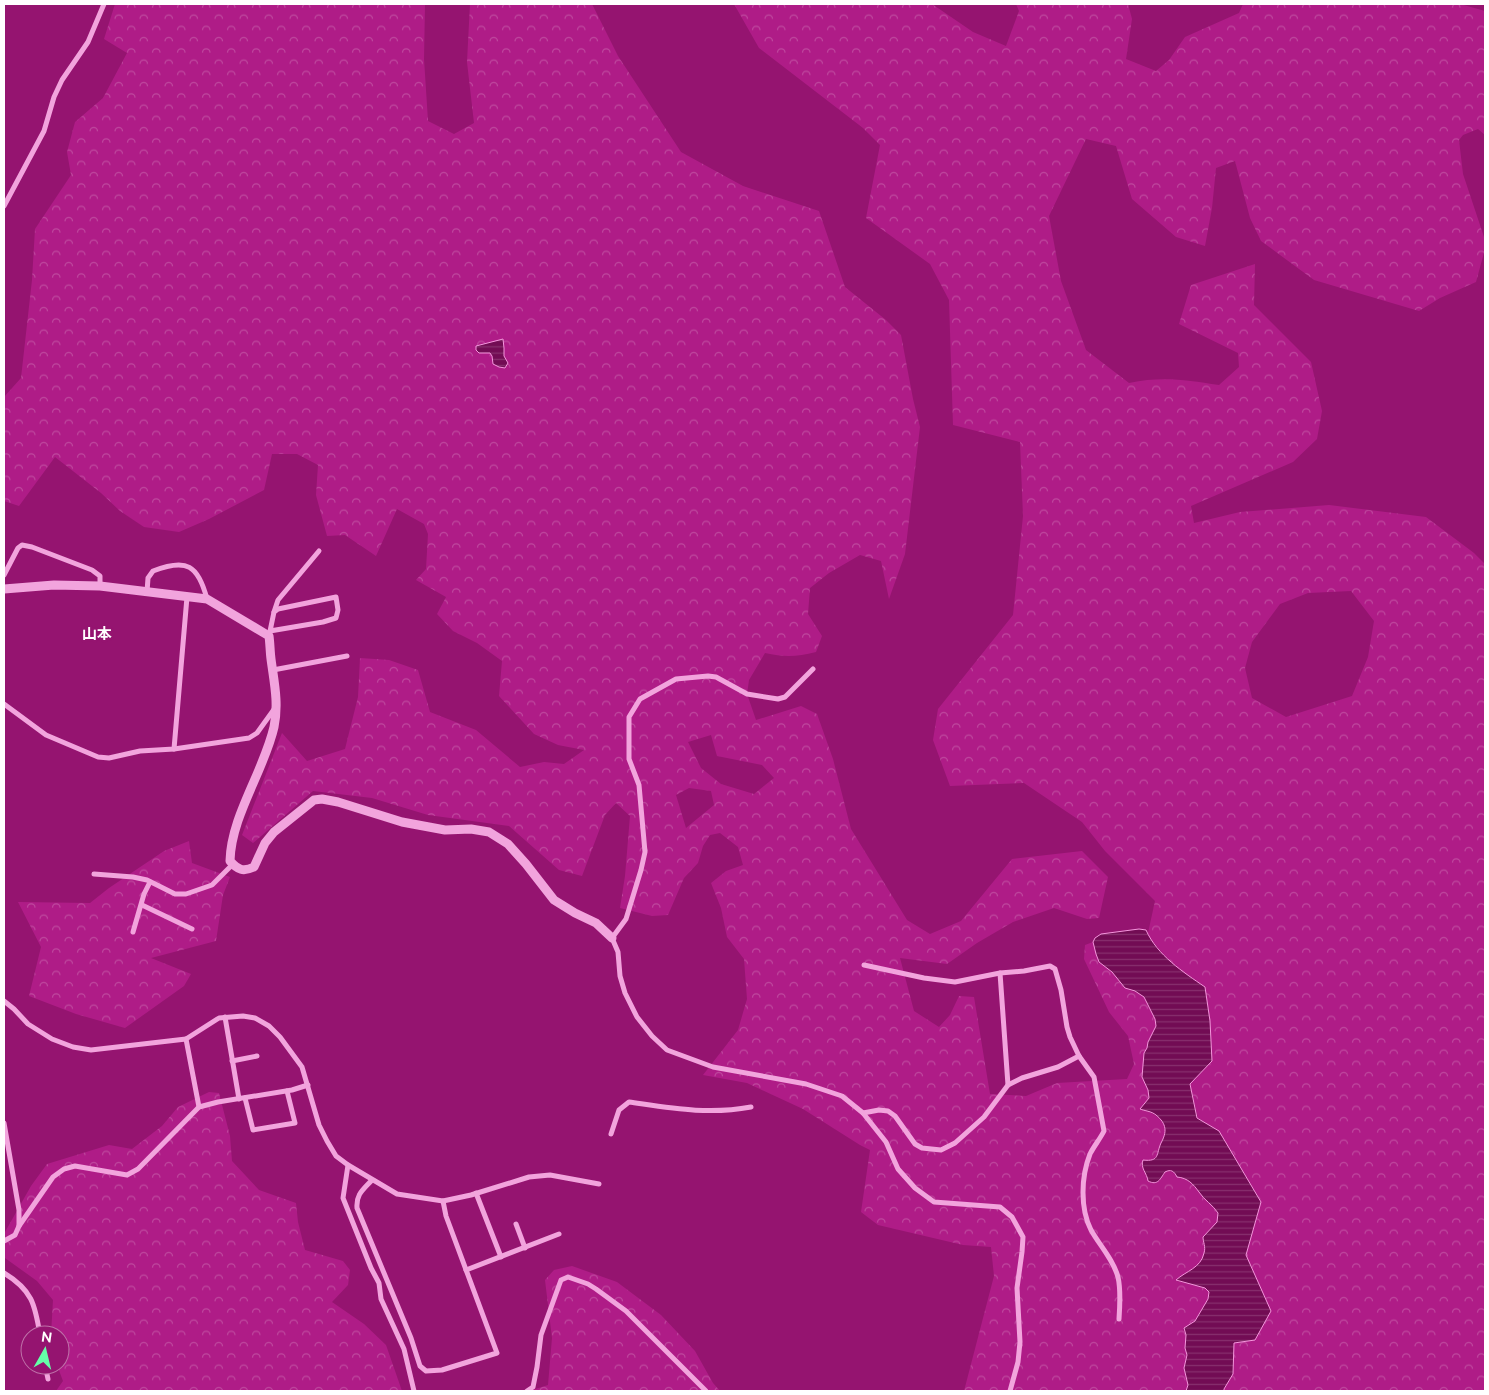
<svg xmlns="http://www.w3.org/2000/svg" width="1489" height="1395" viewBox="0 0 1489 1395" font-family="Raleway,'Noto Sans JP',sans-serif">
  <defs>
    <pattern id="forest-crowns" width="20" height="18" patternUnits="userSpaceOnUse" patternTransform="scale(1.25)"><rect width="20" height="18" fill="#af1c87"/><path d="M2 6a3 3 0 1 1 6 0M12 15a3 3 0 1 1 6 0" fill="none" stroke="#bf499f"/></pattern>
    <pattern id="water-rules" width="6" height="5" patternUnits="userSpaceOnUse" patternTransform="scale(1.25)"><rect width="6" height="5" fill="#720c54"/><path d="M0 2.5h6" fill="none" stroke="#87306e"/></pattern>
  </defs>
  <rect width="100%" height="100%" fill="#951470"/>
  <g fill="url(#forest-crowns)" fill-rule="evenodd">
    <path d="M115 4H425L424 59 428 121 454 134 474 123 467 62 470 4H592L618 56 681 152 743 186 819 211 845 287 886 320 901 335 913 399 920 427 905 554 889 599 881 561 860 555 829 573 810 588 808 614 822 636 816 652C796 657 784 657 765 653L749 680 747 694 756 720 801 706 817 714 833 759 851 829 907 920 930 934 961 921 1012 859 1082 851 1108 877 1099 918 1087 919 1054 908 1013 922 977 943 947 964 900 958 914 1011 939 1027 950 1015 959 996 974 997 990 1094 1026 1096 1057 1083 1127 1079 1134 1064 1128 1036 1109 1012 1084 959 1085 945 1093 942 1096 954 1099 962 1112 972 1122 985 1129 990 1140 994 1144 997 1153 1014 1157 1023 1156 1029 1148 1042 1147 1048 1144 1053 1142 1077 1148 1090 1149 1098 1148 1100 1141 1107 1142 1110C1154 1112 1171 1124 1165 1138 1164 1141 1161 1143 1160 1145 1159 1149 1158 1153 1156 1157L1142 1166 1147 1176 1161 1179 1164 1173 1168 1171 1176 1173 1177 1177C1189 1178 1193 1186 1201 1194 1207 1202 1226 1214 1215 1225 1211 1229 1207 1231 1205 1236 1202 1242 1206 1248 1204 1255 1199 1269 1185 1271 1177 1281L1205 1288 1209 1292 1208 1299 1195 1321 1183 1329 1186 1335 1185 1348 1187 1355 1184 1368 1188 1385 1186 1391H964L994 1276 991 1247 963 1245 878 1225 861 1212 870 1150 860 1145 803 1109 747 1083 703 1075 738 1030 747 999 744 959 727 937 721 908 711 883 726 871 743 865 738 847 720 833 710 835 703 846 698 863 684 878 668 915 652 916 620 908 625 876 630 816 616 803 605 815 582 876 559 870 509 826 428 815 372 798 313 791 253 843 242 835 282 733 307 761 345 749 358 697 360 658 389 660 418 670 430 712 476 730 520 767 544 762 564 764 584 750 558 745 534 734 499 696 502 661 477 643 453 631 437 614 446 597 416 580 426 569 428 534 424 524 397 509 376 556 345 535 327 536 316 495 318 465 297 454H272L264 490 209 519 179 532 144 527 120 511 101 493 55 457 19 506 4 501V397L21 378 32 280 35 229 71 175 67 152 75 122 103 98 127 53 104 39ZM711 735 717 756 762 765 774 778 754 794 721 784 701 768 688 742ZM689 788 711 791 714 805 686 828 676 795Z"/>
    <path d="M734 4H932L973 32 1006 46 1019 11 1016 4H1128L1132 19 1126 59 1156 71 1169 60 1185 37 1239 13 1243 4H1460L1485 11V135L1478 129 1463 135 1459 140 1463 174 1485 240V249L1476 282 1440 298 1419 311 1314 280 1261 241 1250 218 1235 161 1216 168 1212 208 1205 246 1176 237 1132 199 1116 146 1086 139 1049 216 1061 281 1086 350 1129 383C1163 376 1185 380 1219 385L1239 367 1238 353 1179 324 1191 285 1255 264 1254 305 1311 362 1322 411 1317 439 1293 462 1191 506 1194 523 1240 512 1329 505 1426 517 1474 553 1485 564V1391H1224V1389L1233 1374 1234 1343 1271 1311 1246 1255 1261 1201 1219 1131 1198 1118 1190 1084 1212 1061 1210 1021 1205 987 1172 964 1148 936V933L1155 901 1105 851 1082 822 1024 783 950 786 933 740 938 709 1013 615 1023 516 1020 442 953 425 949 300 930 264 866 218 880 145 863 128 759 48ZM1351 591 1374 621 1368 657 1352 696 1286 717 1252 698 1245 668 1252 642 1280 604 1308 593Z"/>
    <polygon points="189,841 192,863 230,877 223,895 216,941 151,958 191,974 184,986 125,1028 76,1014 29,996 41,947 18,902 90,903 109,888 164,851"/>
    <polygon points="209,1092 219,1093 230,1136 232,1161 259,1190 296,1203 298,1222 305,1250 343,1261 350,1270 348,1285 332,1302 364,1324 386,1345 402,1391 56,1391 63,1381 57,1365 60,1365 60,1335 51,1335 53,1300 37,1281 5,1258 5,1232 31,1186 47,1164 109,1145 132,1149 162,1126 178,1107"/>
    <polygon points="572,1266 617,1282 661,1315 695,1351 713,1383 720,1391 529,1391 548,1385 552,1338 545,1280 554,1270"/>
  </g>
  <g fill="url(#water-rules)" stroke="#f596dd">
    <polygon points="503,339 504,348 504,356 508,363 505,368 499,367 493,364 492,356 490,353 479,353 476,350 476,346"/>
    <path d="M1139 929 1146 930C1157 955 1183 972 1205 987L1210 1021 1212 1061 1190 1084 1197 1118 1219 1131 1261 1202 1246 1255 1271 1311 1255 1340 1234 1343 1233 1374 1224 1389V1391H1186L1188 1385 1184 1368 1187 1355 1185 1348 1186 1335 1184 1328 1195 1321 1208 1299 1209 1292 1205 1288 1176 1280C1186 1271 1201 1268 1204 1253 1206 1247 1203 1242 1203 1237L1217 1222 1218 1213C1213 1205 1204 1200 1199 1192 1193 1184 1188 1178 1177 1177 1174 1171 1171 1169 1165 1172 1160 1179 1158 1186 1148 1181 1147 1173 1140 1168 1143 1160 1160 1162 1156 1154 1161 1143 1167 1132 1167 1124 1156 1115 1151 1111 1145 1111 1140 1109L1149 1098 1148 1090 1142 1077 1144 1053 1147 1048 1148 1042 1156 1026 1155 1019 1144 997 1135 991 1125 988 1112 972 1099 962 1096 954 1093 942 1095 938 1101 934Z"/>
  </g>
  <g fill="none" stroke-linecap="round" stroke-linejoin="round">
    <g stroke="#f2a4dd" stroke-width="5">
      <polyline points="4,206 44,131 54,97 62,80 88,42 104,4"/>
      <polyline points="4,575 18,548 22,545 32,547 92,570 100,576 100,586"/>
      <path d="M147 592 148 578 153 571C187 558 198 565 207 599"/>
      <polyline points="274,612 278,600 319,551"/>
      <polyline points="269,636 274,612 278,609 336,597 338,610 336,618 323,622 270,631"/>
      <polyline points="813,669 785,697 778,699 747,694 716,677 708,676 676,679 640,699 629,717 629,759 639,785 645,852 641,870 626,919 612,938 618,952 620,976 625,993 637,1017 652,1036 667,1050 713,1067 806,1084 842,1096 863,1113 886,1142 898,1169 915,1188 934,1202 1000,1207 1012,1217 1023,1237 1022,1252 1017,1288 1020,1342 1018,1362 1010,1391"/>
      <polyline points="273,670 347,656"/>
      <polyline points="4,704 46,735 98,757 109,758 140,751 174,749 249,738 257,733 275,708"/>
      <polyline points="174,749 187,597"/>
      <polyline points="94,874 133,877 147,880 175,894 186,894 212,885 233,864"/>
      <polyline points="142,905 192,929"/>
      <polyline points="133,932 144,894 150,882"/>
      <path d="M864 965 924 978 955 982 1000 973 1024 971 1050 966 1055 969 1061 990 1067 1027 1070 1037 1079 1056 1094 1077 1104 1131C1100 1139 1094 1146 1090 1154 1081 1177 1080 1208 1091 1230 1100 1246 1113 1259 1118 1277 1121 1290 1120 1305 1119 1319"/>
      <polyline points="1000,973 1008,1085"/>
      <polyline points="4,1001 14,1009 28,1024 52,1039 73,1047 91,1050 186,1039 219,1018 243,1016 255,1018 269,1026 280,1037 302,1067 319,1125 327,1141 336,1156 348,1165 397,1194 443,1201 471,1195 529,1177 550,1175 599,1184"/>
      <polyline points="225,1017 239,1099"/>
      <polyline points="186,1039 199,1107"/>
      <polyline points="232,1061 257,1056"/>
      <polyline points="245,1098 253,1130 295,1123 287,1091"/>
      <polyline points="863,1113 879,1110 888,1111 895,1116 915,1144 922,1148 941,1150 955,1143 984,1117 1008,1085 1022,1078 1058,1067 1079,1056"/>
      <polyline points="4,1123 19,1210 19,1226"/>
      <path d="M611 1134 619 1110 629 1102C671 1108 708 1115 751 1107"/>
      <polyline points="348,1165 343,1198 371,1268 379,1283 381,1299 404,1349 414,1391"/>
      <path d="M372 1180C363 1190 356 1194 357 1208L411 1338 420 1366 426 1371 442 1370 497 1353 446 1216 443 1201"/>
      <polyline points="476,1193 501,1257"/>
      <polyline points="516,1224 525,1248"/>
      <polyline points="4,1241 15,1235 19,1226 53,1177 64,1169 75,1166 127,1175 138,1169 199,1107 218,1102 292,1090 308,1085"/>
      <polyline points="466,1270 559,1234"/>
      <path d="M4 1273C32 1290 35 1304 40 1335"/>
      <polyline points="45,1365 48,1379"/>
      <polyline points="527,1391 533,1387 537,1367 541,1335 561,1280 568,1277 588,1284 596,1289 626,1311 706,1391"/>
    </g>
    <path stroke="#f2a4dd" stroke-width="9" d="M4 589 54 585 100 586 207 599 269 636C270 643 270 651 271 659 274 682 279 703 274 727 264 771 231 816 230 861 238 870 243 872 254 867L265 843 274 832 314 800 322 799 338 802 402 822 445 830 471 829 489 832 508 844 526 864 554 900 575 913 596 923 612 938"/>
  </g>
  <g text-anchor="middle" stroke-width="4.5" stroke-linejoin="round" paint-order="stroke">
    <g font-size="15" font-weight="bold" fill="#fff" stroke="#951470">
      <text x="97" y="639">山本</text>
    </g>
  </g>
  <rect width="1489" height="1395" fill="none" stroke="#ffffff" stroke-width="10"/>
  <g transform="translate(45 1350) rotate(8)"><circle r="24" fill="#951470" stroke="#bf72a9"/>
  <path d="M0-4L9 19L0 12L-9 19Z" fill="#65ffa8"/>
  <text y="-8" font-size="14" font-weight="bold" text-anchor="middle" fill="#ffffff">N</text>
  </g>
</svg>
